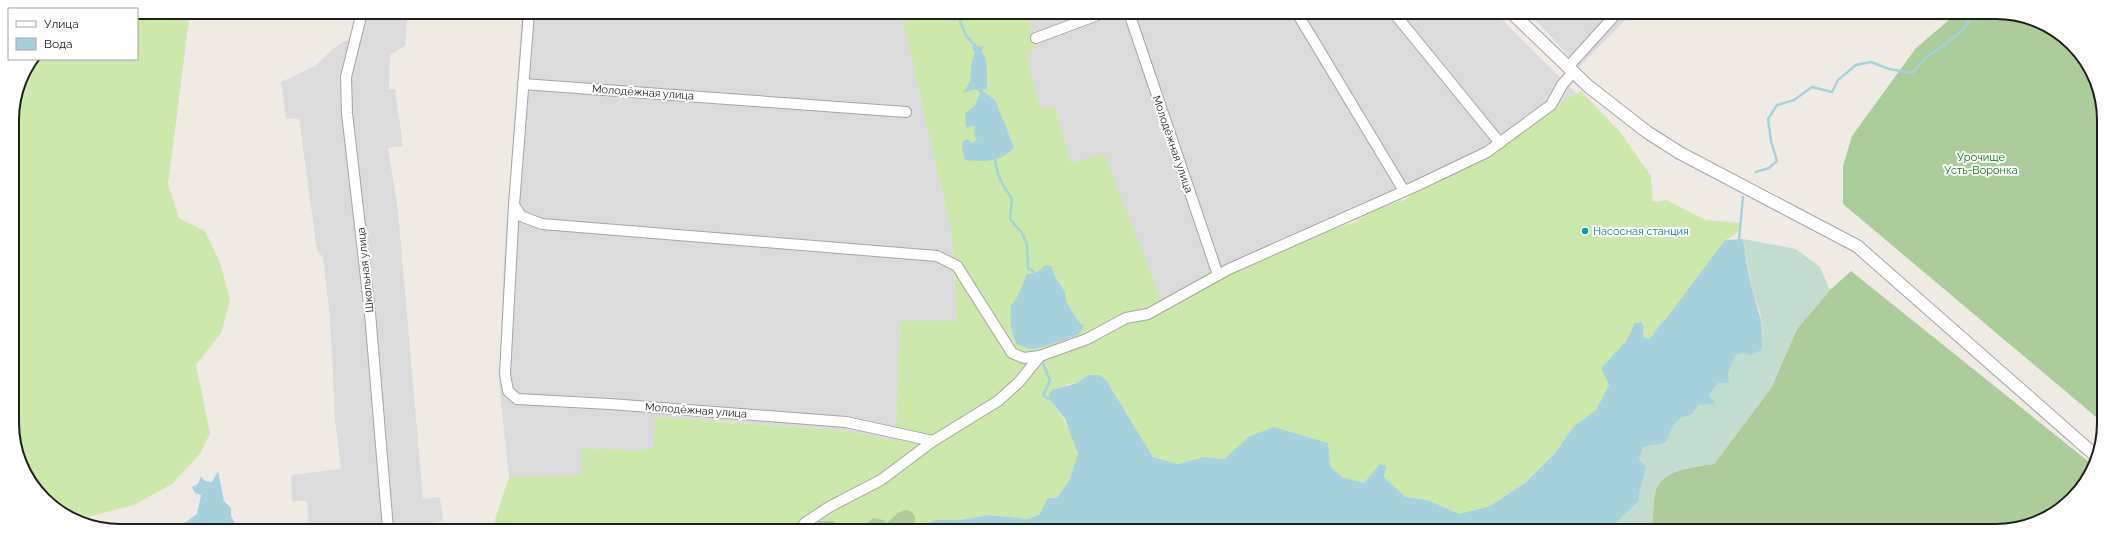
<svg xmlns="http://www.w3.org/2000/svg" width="2116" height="543" viewBox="0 0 2116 543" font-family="Raleway,sans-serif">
  <rect width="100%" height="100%" fill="#efebe4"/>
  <g fill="#dcdbdb">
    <polygon points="358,12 408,12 405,46 390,55 389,89 395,89 403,146 388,148 398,211 423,499 440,497 443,521 422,524 422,529 309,529 307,501 292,501 291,475 341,469 335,419 330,318 323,257 317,251 299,118 286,119 281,82 315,66 334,48 352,37"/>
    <polygon points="522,12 901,13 951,230 957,322 901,322 895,441 850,431 657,417 653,447 639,451 582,448 582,475 509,477 499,384 504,260"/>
    <polygon points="1027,13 1496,14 1577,94 1550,110 1491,152 1422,190 1304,242 1218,284 1210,272 1162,300 1104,154 1072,163 1054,105 1041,109 1026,52 1036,49"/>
    <polygon points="1530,14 1631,14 1579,67"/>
  </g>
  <g fill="#cce8ab">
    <polygon points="137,12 190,12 168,184 179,218 205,231 220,262 230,300 221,333 196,365 210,433 200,454 172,484 134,505 80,519 43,499 14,444 12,113 20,78 33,59 137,59"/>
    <path d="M901 13H1027L1036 49 1026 52 1041 109 1054 105 1072 163 1104 153 1162 300 1211 271 1216 280 1327 231 1352 223 1378 209 1406 199 1419 190 1475 163 1550 110 1581 91 1620 132 1651 176 1653 202 1667 200 1705 220 1741 223C1739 233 1735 236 1725 240L1665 320C1655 327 1657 333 1649 339L1643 337 1644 327 1641 322 1635 323 1626 341 1601 368 1609 385 1596 410 1573 427 1556 452 1525 483 1490 506 1459 514 1428 500 1405 497 1384 477 1386 466 1364 483 1342 477 1330 466 1248 437 1225 459 1204 457 1178 464 1153 457 1106 380 1088 375 1077 383 1068 384 1049 399C1060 413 1075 435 1077 454 1079 468 1065 487 1057 498H1048L1039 515 1027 519 989 515 959 520H934L913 530 492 529 509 477 581 475 582 448 639 451 653 447 656 417 850 431 895 441 901 321H957L951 230Z"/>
  </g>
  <g fill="#abcd9a">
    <polygon points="1956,14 2017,14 2073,44 2102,99 2102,422 1843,204 1843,166 1852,136 1916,48"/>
    <path d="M1851 271 2094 466C2085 489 2059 515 2036 523 2025 527 2014 528 2003 531L1652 530C1653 518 1653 505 1655 493 1660 469 1695 467 1714 464L1771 388 1797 329 1830 290Z"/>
    <path d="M905 510C914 511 917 516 914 525L916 527 913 530H861L873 518 883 520 887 523 898 513Z"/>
    <polygon points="819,521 834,521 843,530 815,530"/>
  </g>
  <path fill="#c1ddcf" d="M1743 239 1796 249 1820 267 1830 290 1797 329 1771 388 1714 464C1695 467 1660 469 1655 493 1653 505 1653 518 1652 530H1608L1639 501 1638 488 1645 475 1639 459 1643 447 1666 443 1674 424 1681 418 1691 415 1718 383 1728 374 1735 356 1743 353 1763 333 1760 312 1753 293Z"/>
  <g fill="#a5d2dc">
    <path d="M975 45 983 47 982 52 986 59 987 69V89H983V91L995 100 1014 147C1002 163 982 162 965 160L962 149 963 142 966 139 973 143 977 140 974 134 975 126 966 127 965 114 975 105 980 94 978 90H972L963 93 970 81 972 61 975 53 972 47Z"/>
    <path d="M1743 239C1746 257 1748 275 1753 292 1759 317 1765 322 1761 350L1751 355 1743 353 1735 356 1728 374 1729 383H1718L1708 396 1715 401 1713 404 1699 405 1691 415 1681 418 1674 424 1666 443 1643 447 1639 459 1646 467C1644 481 1638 486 1639 501L1608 530H913L934 520H959L989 515 1027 519 1039 515 1048 498H1057L1070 479 1078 454 1065 419 1049 399V394L1052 390 1077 383 1088 375H1099L1106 380 1153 457 1178 464 1204 457 1225 459 1248 437 1274 427 1328 443 1330 466 1342 477 1364 483 1380 464 1386 466 1384 477 1405 497 1428 500 1459 514 1490 506 1525 483 1556 452 1573 427 1596 410 1609 385 1601 368 1626 341 1635 323 1641 322 1644 327 1643 337 1649 339C1657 333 1655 327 1665 320L1725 240Z"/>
    <path d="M1045 265 1051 266 1055 277 1065 292 1066 301 1078 321 1084 326 1079 334 1071 338 1039 348 1029 349 1017 344C1010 331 1010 320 1011 305 1018 298 1023 285 1026 275L1039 271Z"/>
    <polygon points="218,471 224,501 231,508 231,516 238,529 165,529 186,522 197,514 201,495 195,493 192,487 198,484 201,476 205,481 212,482"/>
  </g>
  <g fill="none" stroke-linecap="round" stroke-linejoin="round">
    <g stroke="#a5d2dc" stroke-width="2.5">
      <polyline points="957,13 966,36 975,45"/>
      <path d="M995 159C997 177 1003 185 1012 199L1010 219 1022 233 1027 245 1028 268 1033 271"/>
      <path d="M1756 172 1769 168 1777 161 1771 141 1768 119 1777 105 1794 100 1812 87 1832 92 1838 80 1856 65 1871 62 1889 69 1912 73C1917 68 1922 62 1927 57 1944 44 1964 34 1973 14"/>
      <polyline points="1739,240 1743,197"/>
      <polyline points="1041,358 1050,381 1043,395 1049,399"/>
    </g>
    <g stroke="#a5a5a5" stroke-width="12">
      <g id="minor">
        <polyline points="362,12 346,77 347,113 370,313 388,529"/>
        <polyline points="529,12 514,205 505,374 508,391 517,399 610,404 846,422 933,441 998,401 1019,382 1040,356 1087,339 1126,318 1148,314 1229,269 1416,186 1487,152 1551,105 1562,85 1573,72"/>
        <polyline points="1129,13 1218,275"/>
        <polyline points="1297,13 1404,191"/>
        <polyline points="1394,13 1500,143"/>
        <polyline points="1036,38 1103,13"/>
        <polyline points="1568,67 1616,14"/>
        <polyline points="523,84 906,112"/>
        <polyline points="514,205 521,216 542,224 937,256 957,266 1012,353 1024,358 1040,356"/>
        <polyline points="800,530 805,523 829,507 881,480 933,441"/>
      </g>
    </g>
    <g stroke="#a5a5a5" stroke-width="14">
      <polyline id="tertiary" points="1513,14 1588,86 1647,132 1680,153 1857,246 2097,457"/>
    </g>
    <use href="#minor" stroke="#fff" stroke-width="10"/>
    <use href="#tertiary" stroke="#fff" stroke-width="12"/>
  </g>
  <circle fill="#0f9aa8" stroke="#fff" stroke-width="1.5" cx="1585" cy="231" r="4"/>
  <g text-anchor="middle" stroke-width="4" stroke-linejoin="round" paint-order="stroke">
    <g font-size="11" fill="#1e1e1e" stroke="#fff">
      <text transform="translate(643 92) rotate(4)" y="4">Молодёжная улица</text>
      <text transform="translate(1173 144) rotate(71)" y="4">Молодёжная улица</text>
      <text transform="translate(365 270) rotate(-96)" y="4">Школьная улица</text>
      <text transform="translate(696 410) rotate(4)" y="4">Молодёжная улица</text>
    </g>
    <g font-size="11" fill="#0e7a12" stroke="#fff">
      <text x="1981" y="161">Урочище<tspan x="1981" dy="13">Усть-Воронка</tspan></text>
    </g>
    <g font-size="11" fill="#0d838f" stroke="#fff" text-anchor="start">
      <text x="1593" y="235">Насосная станция</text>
    </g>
  </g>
  <path d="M0 0H2116V543H0ZM120 19H1996A101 101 0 0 1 2097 120V423A101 101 0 0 1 1996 524H120A101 101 0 0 1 19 423V120A101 101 0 0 1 120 19Z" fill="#fff" fill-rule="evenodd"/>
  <path fill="none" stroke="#1e1e1e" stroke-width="2" d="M120 19H1996A101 101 0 0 1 2097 120V423A101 101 0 0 1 1996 524H120A101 101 0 0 1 19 423V120A101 101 0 0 1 120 19Z"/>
  <rect x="8" y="8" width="130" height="52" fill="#ffffff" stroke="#a5a5a5"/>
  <rect x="16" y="21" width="20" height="6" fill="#ffffff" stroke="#a5a5a5"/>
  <text x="44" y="28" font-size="12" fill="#1e1e1e">Улица</text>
  <rect x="16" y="38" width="20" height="12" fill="#a5d2dc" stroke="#a5a5a5"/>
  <text x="44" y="48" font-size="12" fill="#1e1e1e">Вода</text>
</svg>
